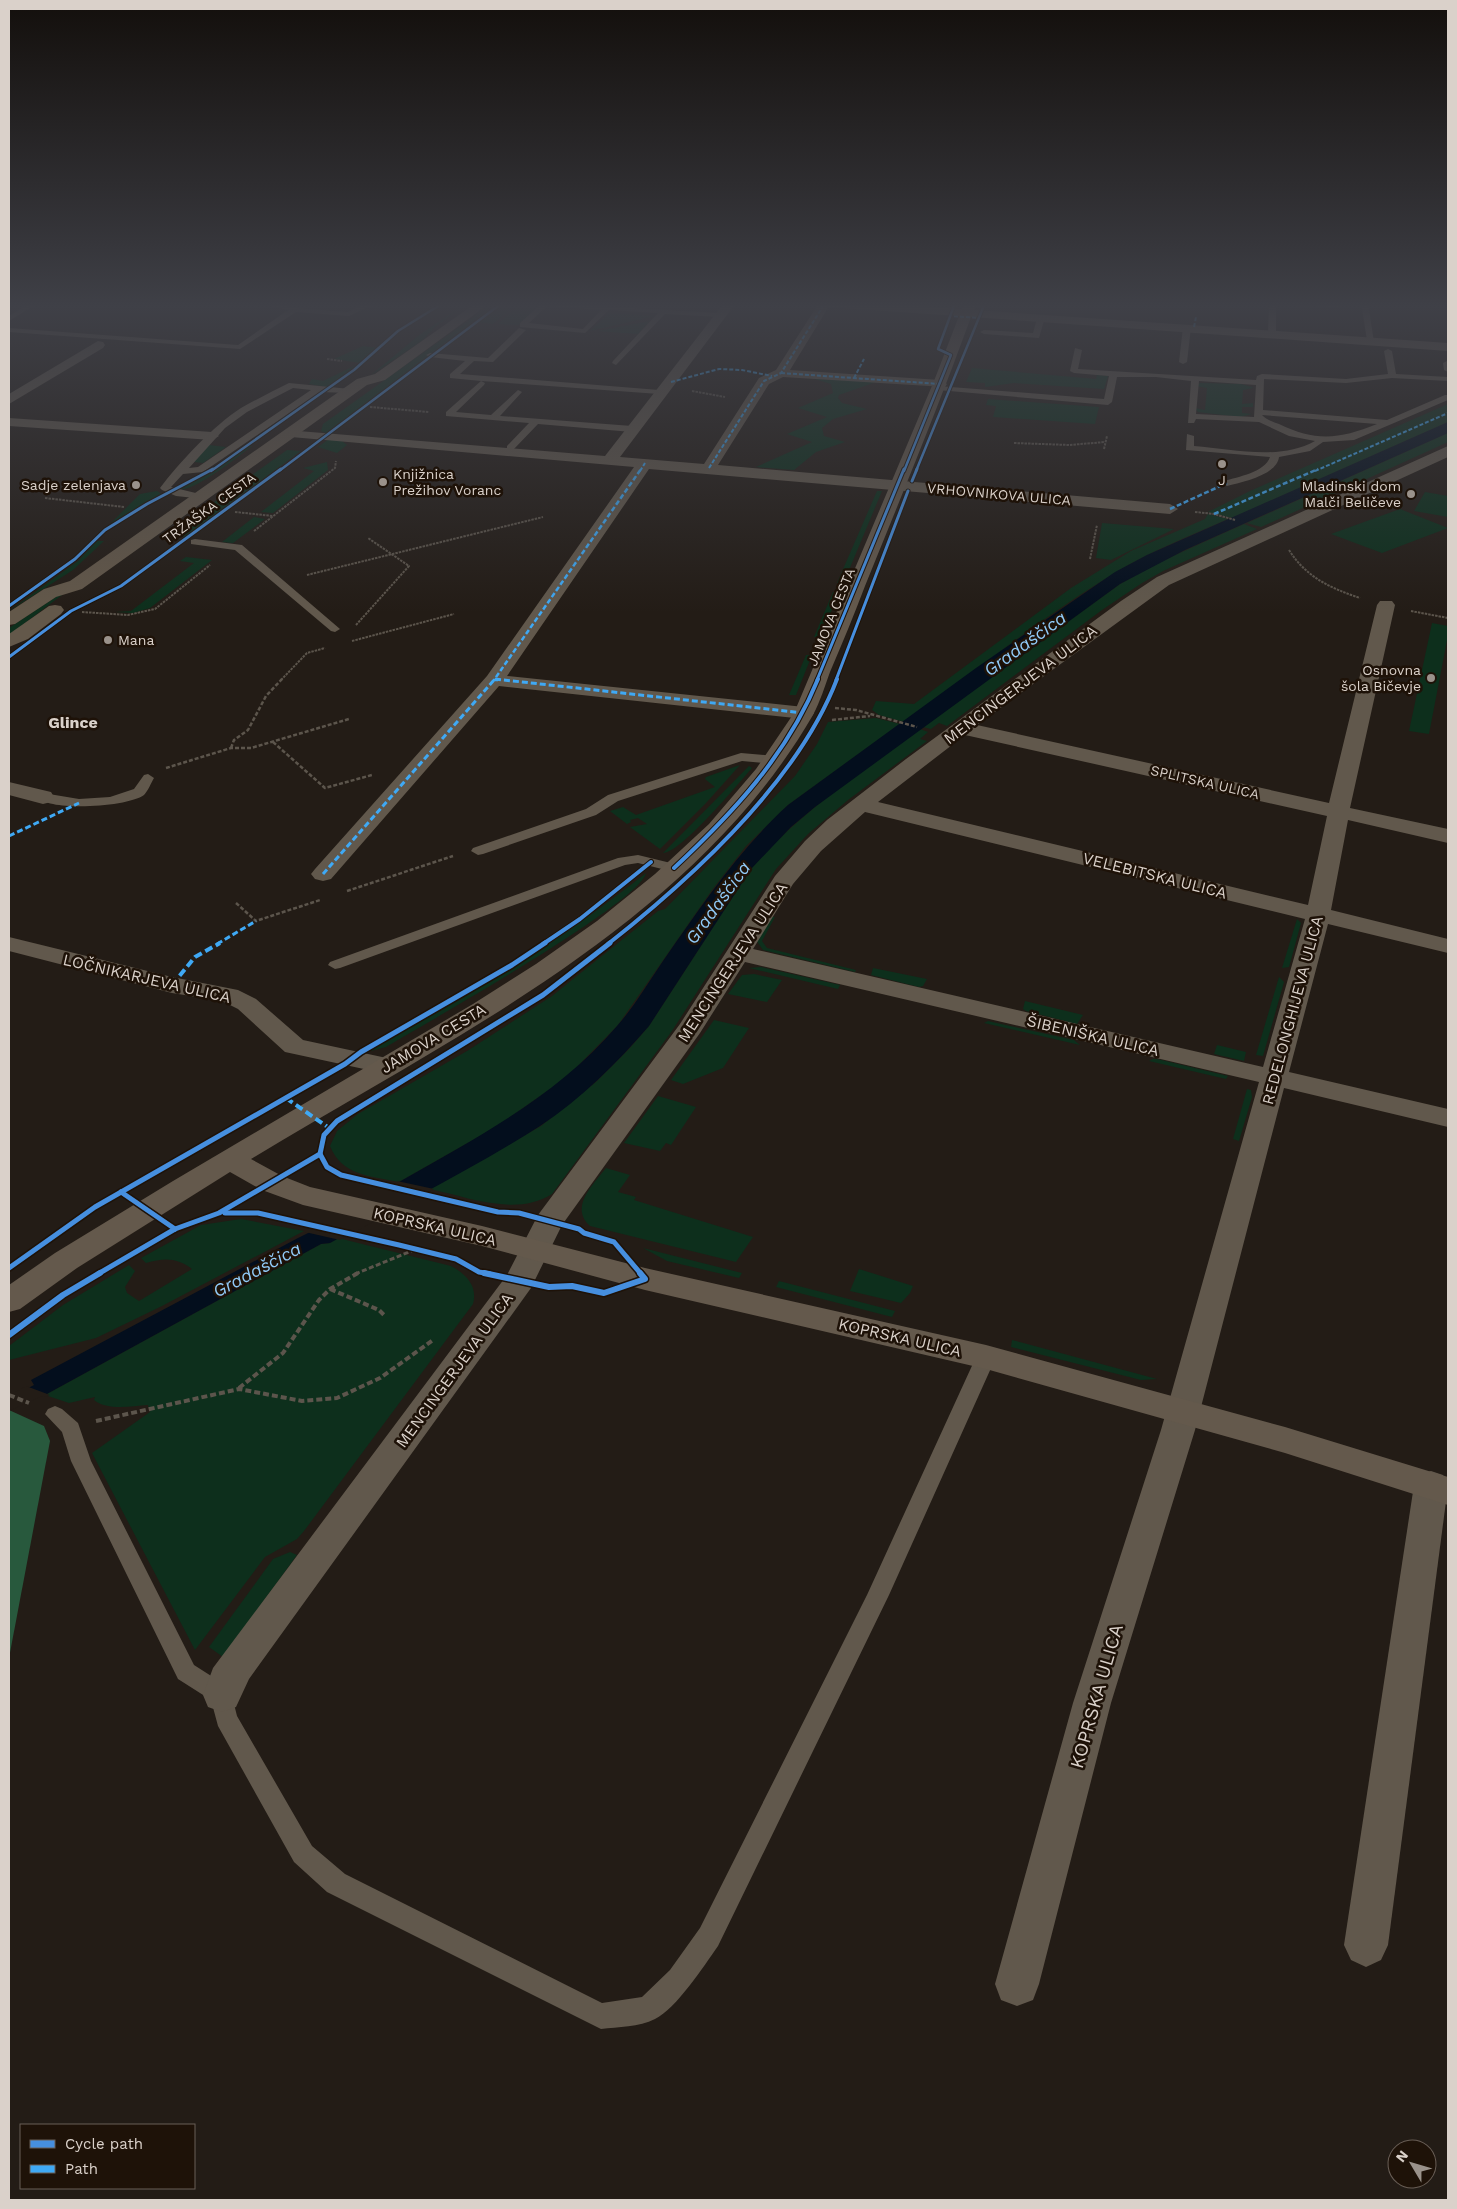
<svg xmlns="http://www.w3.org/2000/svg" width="1457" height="2209" viewBox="0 0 1457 2209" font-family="'Work Sans',sans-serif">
  <rect width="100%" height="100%" fill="#231c16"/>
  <g fill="#0d2f1c">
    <polygon points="466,303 468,303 435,327 423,340 370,376 418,336"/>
    <polygon points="493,303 498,303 326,433 321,431 323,424"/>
    <polygon points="507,303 513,307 493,324 479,322"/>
    <polygon points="516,303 544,303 518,325 498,324 520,305"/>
    <polygon points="609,313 655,316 590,331"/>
    <polygon points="650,321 638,334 597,331"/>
    <polygon points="363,346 378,348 328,387 309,384 312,379 323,381 360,363 334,359"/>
    <polygon points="972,368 1096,379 1097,375 1108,376 1104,389 1014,383 985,387 985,383 966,382"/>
    <polygon points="808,377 876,382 839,395 838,398 842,403 867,409 833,419 822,428 824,436 845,442 816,452 794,470 756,467 812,442 787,434 827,417 798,408 833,393 831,384"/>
    <polygon points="1200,383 1241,384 1252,387 1253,388 1243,390 1242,404 1253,403 1253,407 1242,407 1242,413 1252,414 1240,417 1198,412 1195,408 1205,410 1207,388 1196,386"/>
    <polygon points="988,399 1099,407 1095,424 993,417 996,406 986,405"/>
    <polygon points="1448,404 1448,422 1232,518 1208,512 1250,491"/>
    <polygon points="1448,433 1448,442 1261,527 1247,523"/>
    <polygon points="329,439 342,441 347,445 337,453 318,447"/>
    <polygon points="209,445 226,447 203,463 194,462"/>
    <path d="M248 446H252C239 456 194 492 180 489Z"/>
    <polygon points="287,450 301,451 185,537 176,536 203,510"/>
    <polygon points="327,462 328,470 273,513 261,512 314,471 303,468"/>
    <polygon points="157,491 163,495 110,524 140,494"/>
    <polygon points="877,491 882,491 844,582 837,583"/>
    <polygon points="1425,492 1448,496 1448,517 1414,511"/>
    <polygon points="1400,509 1448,528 1382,553 1331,534"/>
    <path d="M1208 514 1228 519C1190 536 1150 551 1115 573 1041 617 974 673 904 722L879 715 872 710 876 701 914 704 1071 588 1131 551 1205 519Z"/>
    <polygon points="254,517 265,519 233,543 222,542"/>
    <polygon points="1102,523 1174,529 1111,560 1096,558"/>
    <polygon points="1244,524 1257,529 1163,571 1142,583 1102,610 947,726 939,723 931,729 923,727 1120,584 1162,561"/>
    <polygon points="97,541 104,541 73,570 9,611 78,561"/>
    <polygon points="186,557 212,560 150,608 133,613 115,612 131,611 194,563 180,561"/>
    <polygon points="833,592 839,592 821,637 814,637"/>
    <polygon points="59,595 62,595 9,635 9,628"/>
    <polygon points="1432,623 1448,626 1448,635 1429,734 1409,731"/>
    <polygon points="806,655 812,655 796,695 789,695"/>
    <path d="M876 718 900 724 788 805 746 846 712 890 618 1025 566 1078 496 1127 399 1182C371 1176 342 1176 330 1146L337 1131 358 1114 467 1051 552 996 658 911 665 909 795 776 817 744 828 722Z"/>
    <path d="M920 729 928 732 920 739 927 741 848 800 808 834 776 869 672 1031 552 1194C516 1217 468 1197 430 1189L541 1126 596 1082 629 1049 649 1026 751 869C798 813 861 773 920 729Z"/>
    <polygon points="740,765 706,803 660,849 630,827 647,824 638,818 630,820 631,822 627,824 610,811 623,807 636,815 715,787 705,779 706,777"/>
    <path d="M749 766 752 768C738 784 681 853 663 853Z"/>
    <path d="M646 873C640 903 423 1025 386 1047L367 1052C413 1025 461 1000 506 972 555 942 601 908 646 873Z"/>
    <polygon points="769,916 775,917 762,941 767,948 856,970 855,972 763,950 756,940"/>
    <polygon points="1297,919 1301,923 1289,967 1282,968"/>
    <polygon points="761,967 840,985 838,989 749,968"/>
    <polygon points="873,968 927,979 923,986 919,987 871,975"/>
    <polygon points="754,974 782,980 767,1002 728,994 742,975"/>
    <polygon points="1279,977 1284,982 1263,1056 1256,1055"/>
    <polygon points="1025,1001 1083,1015 1077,1024 1026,1011 1023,1009"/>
    <polygon points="714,1020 749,1028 723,1068 683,1084 671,1080"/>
    <polygon points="988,1021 1074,1040 1080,1045 984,1023"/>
    <polygon points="1217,1045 1246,1052 1244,1061 1214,1054"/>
    <polygon points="1153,1059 1157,1059 1228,1076 1226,1079 1149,1061"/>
    <polygon points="1247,1089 1251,1090 1252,1097 1239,1141 1233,1139"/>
    <polygon points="658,1096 696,1107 671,1145 666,1143 660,1151 624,1143"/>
    <path d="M606 1168 630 1175 618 1192 636 1197 634 1200 753 1237 736 1262 590 1226C569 1207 593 1185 606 1168Z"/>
    <path d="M241 1219 304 1231 162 1306 96 1338 9 1360V1346L63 1305 129 1265 135 1271 125 1287 127 1293 139 1301 192 1269C176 1257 164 1258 146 1263L141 1258 201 1225Z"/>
    <path d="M338 1238 451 1266C466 1274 478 1286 473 1304L304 1531 297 1539 265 1557 195 1650 92 1453 150 1412 148 1405C131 1406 108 1411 94 1400L95 1397 69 1403 45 1395 321 1244 330 1243Z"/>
    <polygon points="643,1248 742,1273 739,1278 667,1261"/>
    <polygon points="859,1269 913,1286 910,1293 901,1303 850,1291"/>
    <polygon points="779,1281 895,1311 892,1317 776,1287"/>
    <polygon points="1012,1340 1157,1379 1141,1380 1011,1347"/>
    <polygon points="290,1552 297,1555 223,1657 209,1647 273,1559"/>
  </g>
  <polygon fill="#28593d" points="9,1410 44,1426 50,1441 9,1658"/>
  <path fill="#030e1d" d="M1448 422V433L1185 550 1120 584 815 807 791 827 751 869 649 1026C617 1063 581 1099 540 1126 473 1169 400 1205 330 1243L321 1244 45 1395 9 1398 34 1385 31 1380 298 1238 405 1185 399 1182C478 1137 557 1096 617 1026 634 1007 648 983 663 961 702 905 737 852 788 805L976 668 1115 572 1147 555Z"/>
  <g fill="#231c16">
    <polygon points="397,1181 434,1189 340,1240 305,1232 399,1185"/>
    <polygon points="26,1386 50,1395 45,1397 42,1396 9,1411 9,1396"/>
  </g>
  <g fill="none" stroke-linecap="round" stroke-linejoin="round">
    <g stroke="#5c554c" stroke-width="2" stroke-dasharray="2.5 1" stroke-linecap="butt">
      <polyline points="1294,305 1342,307"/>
      <polyline points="327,359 342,361"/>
      <polyline points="692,391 725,397"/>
      <polyline points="370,407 429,412"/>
      <polyline points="1014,443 1069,445 1105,442"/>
      <polyline points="1104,449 1107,436"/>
      <polyline points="45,498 124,507"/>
      <polyline points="235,512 273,516"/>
      <polyline points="1195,512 1214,514 1235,520"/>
      <polyline points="254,531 335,468 336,461"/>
      <path d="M1289 550C1306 577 1330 588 1360 598"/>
      <polyline points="1090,559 1097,525"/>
      <polyline points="307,575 543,517"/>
      <polyline points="1411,611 1448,618"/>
      <polyline points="82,612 128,615 155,609 210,565"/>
      <polyline points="356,625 409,566 368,538"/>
      <polyline points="352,641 454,614"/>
      <polyline points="281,680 307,653 325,648"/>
    </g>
    <g stroke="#5c554c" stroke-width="2.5" stroke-dasharray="4 2" stroke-linecap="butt">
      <polyline points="835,708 856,710 917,727"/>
      <polyline points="832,720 870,716"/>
      <polyline points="273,742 325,788 372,775"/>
      <polyline points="231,748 234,740 248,730 266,696 282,679"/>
      <polyline points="166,768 231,748 251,748 349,719"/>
      <polyline points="347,891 453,856"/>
      <polyline points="236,903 256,921 320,900"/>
    </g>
    <polyline stroke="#5c554c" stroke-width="3" stroke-dasharray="5 2.5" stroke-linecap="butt" points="355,1274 414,1250"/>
    <g stroke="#5c554c" stroke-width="4" stroke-dasharray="6 3" stroke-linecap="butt">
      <polyline points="330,1289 379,1310 385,1316"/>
      <polyline points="239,1388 283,1353 319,1300 330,1289 358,1273"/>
      <polyline points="9,1395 29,1403"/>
      <polyline points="96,1421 239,1389 302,1401 337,1398 380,1378 433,1340"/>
    </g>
    <g fill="#61584c" fill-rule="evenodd">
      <polygon points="30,303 38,303 9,321 9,316"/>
      <polygon points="257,303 278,303 295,308 348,312 366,303 398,303 368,307 349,316 296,312 240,349 9,332 9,328 238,345 288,310"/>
      <path d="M542 303 720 313 724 315 720 317 665 314 616 365 612 363 613 361 658 313 609 310 585 333 520 327V323ZM547 306 601 310 583 329 529 323Z"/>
      <polygon points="1269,303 1276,303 1276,333 1272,335 1268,333"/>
      <polygon points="1361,303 1368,303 1374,342 1367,340"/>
      <polygon points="1038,315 1045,317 1039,338 984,334 980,332 984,330 1033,333"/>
      <polygon points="1187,325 1191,327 1187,362 1183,364 1179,362 1183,327"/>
      <polygon points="519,328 526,330 493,362 474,361 460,374 659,390 663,392 659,394 481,381 485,383 484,385 456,412 491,415 518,390 522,392 500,416 632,426 636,429 632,432 538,424 513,450 507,450 507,446 529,423 446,416 446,412 481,381 450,378 450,374 465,361 430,357 426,355 430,353 488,358"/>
      <path d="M1075 348 1082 350 1078 369 1256 380 1257 376 1262 374 1346 379 1388 374 1384 351 1388 349 1392 351 1396 374 1448 377V381L1392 378 1346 383 1264 379 1263 410 1387 420 1445 395H1448V400L1354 440 1323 442 1310 451 1279 457C1277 475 1242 482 1227 486L1222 483 1224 481C1238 477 1265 472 1270 457L1186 450 1187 434 1194 436V446C1233 449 1279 461 1315 441L1289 436 1259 422 1196 419 1194 423H1188L1191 381 1156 377H1117L1112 402 1108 405 938 390 934 388 938 386 1104 399 1109 376 1074 373 1070 371ZM1199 381 1256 385 1254 417 1196 414ZM1262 415 1377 424C1340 439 1316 442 1279 424 1273 422 1265 419 1262 415Z"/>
      <polygon points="1447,361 1448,361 1448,372 1444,370 1443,363"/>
      <path d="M289 383 350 389 354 391 350 393 320 392 203 472 183 474 171 487 204 495V499L176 496 162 490 160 488C179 463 214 425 241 408 257 399 273 391 289 383ZM293 388 311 390 198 467 189 468 225 428 247 412Z"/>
      <polygon points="195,539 242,545 340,629 335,632 331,631 235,550 191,544 191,540"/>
      <polygon points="741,753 775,756 781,760 775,764 742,761 618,801 596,815 483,854 478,855 471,851 473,848 586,809 608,795"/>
      <path d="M148 774 154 778C151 783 148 791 144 795 128 807 49 812 37 797L43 793 79 799 110 797 134 789 144 775Z"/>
      <polygon points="638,855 679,865 681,868 674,872 638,863 625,865 340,968 335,969 328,965 330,962 618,858"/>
      <path d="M986 1350 993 1352 996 1357 889 1595 718 1946C704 1966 676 2009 655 2019 639 2027 618 2027 601 2029L327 1892 294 1862 218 1726 211 1700 178 1679 71 1461 62 1432 45 1414 48 1409 55 1406 62 1409 78 1423 91 1461 194 1665 230 1688 237 1716 312 1846 345 1874 602 2003 642 1997 670 1970 700 1928 867 1595 976 1357 979 1352Z"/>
    </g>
    <g fill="#61584c" fill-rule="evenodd">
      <polygon points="724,303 736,303 620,457 704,464 759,378 776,370 819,303 831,303 790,370 940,380 947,384 945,387 783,377 769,384 718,465 1170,504 1178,509 1170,514 649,469 507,676 804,707 811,709 814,713 811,717 804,719 499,686 331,879 323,881 315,879 311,874 315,869 487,676 634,467 291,437 286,436 284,433 286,430 605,456"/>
      <polygon points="98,341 103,342 105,345 103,348 9,404 9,394"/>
      <polygon points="9,418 212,432 219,436 212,440 9,426"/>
      <path d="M1448 446V457L1169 585 977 725 1329 803 1377 605 1380 601H1392L1395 605 1350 808 1448 829V843L1348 820 1331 910 1448 939V953L1328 924 1289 1072 1448 1109V1127L1284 1088 1195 1430 1111 1703 1039 1984 1033 2000 1017 2006 1001 2000 995 1984 1073 1703 1161 1430 1259 1082 745 962 700 1033 562 1225 531 1288 249 1679 236 1707 222 1712 208 1707 203 1695 213 1668 507 1275 538 1215 680 1024 775 876 805 841 827 820 906 759 1121 601 1157 577ZM965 735 1327 816 1308 905 878 802ZM865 812 1305 919 1263 1067 753 949 793 884 821 851Z"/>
      <polygon points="9,782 51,792 54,797 51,802 43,804 9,795"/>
      <polygon points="9,937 172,977 238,990 256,999 303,1040 396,1060 400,1066 396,1072 387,1074 285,1052 238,1009 222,1001 172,993 9,951"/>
      <polygon points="1431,1471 1443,1475 1448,1486 1388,1945 1381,1960 1366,1967 1351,1960 1344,1945 1414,1485 1419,1475"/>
    </g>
    <path fill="#64594c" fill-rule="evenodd" d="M820 303H874L962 309 964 303H976L974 310 1448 343V351L971 317C938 408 901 497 865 586 854 615 842 644 830 672 825 686 820 702 813 715 692 924 450 1038 251 1159L282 1176 310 1187 482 1226 645 1268 986 1345 1285 1427 1448 1477V1505L1285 1453 986 1369 645 1290 482 1246 303 1205 262 1190 230 1172 77 1268 20 1309 9 1312V1285L55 1253 173 1181 473 1004 536 964 597 921 655 874 709 824 756 769 794 713 934 381 959 316 826 307Z"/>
    <g fill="#63584a" fill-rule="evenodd">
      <polygon points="476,303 490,303 385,380 367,385 82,589 56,597 15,624 9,625 9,612 44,589 70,581 357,379 375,374"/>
      <polygon points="55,605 61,606 64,610 61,614 28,639 9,647 9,634 49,606"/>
    </g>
    <g stroke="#3fa9f5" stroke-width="2" stroke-dasharray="4 2" stroke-linecap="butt">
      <polyline points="954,304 983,306"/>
      <polyline points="948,316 980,318"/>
      <polyline points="1194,327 1196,317"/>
      <polyline points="781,373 940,384"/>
      <polyline points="854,378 864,359"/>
      <polyline points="671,382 719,369 742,370 772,376"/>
      <polyline points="709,468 764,381 781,373 825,303"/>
      <polyline points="640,471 645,463"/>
      <polyline points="1315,471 1448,413"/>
    </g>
    <g stroke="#3fa9f5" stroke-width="2.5" stroke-dasharray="5 2.5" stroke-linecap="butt">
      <polyline points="1170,509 1227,483"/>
      <polyline points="1214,514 1318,469"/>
      <polyline points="498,680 494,680 641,469"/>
    </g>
    <g stroke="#3fa9f5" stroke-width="3" stroke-dasharray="6 3" stroke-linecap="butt">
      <polyline points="495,679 804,713"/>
      <polyline points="9,836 79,803"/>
      <polyline points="323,874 494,680"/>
      <polyline points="217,944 256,921"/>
    </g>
    <g stroke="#3fa9f5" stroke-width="4" stroke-dasharray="8 4" stroke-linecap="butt">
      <polyline points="172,985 195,957 220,943"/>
      <polyline points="286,1098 329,1128"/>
    </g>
    <g stroke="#1e1208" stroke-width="4.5">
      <g id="cycleway-far4">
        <polyline points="211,471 354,370 398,331 443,303"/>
        <polyline points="279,471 502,303"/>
        <polyline points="904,471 951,355 938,349 955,303"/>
        <polyline points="916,471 985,303"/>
      </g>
    </g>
    <g stroke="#1e1208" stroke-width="5">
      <g id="cycleway-far3">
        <polyline points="912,481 917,469"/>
        <polyline points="9,606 75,559 105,530 147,504 213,469"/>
        <polyline points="9,657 71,611 121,586 281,469"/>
        <polyline points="817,680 904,469"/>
        <polyline points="836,680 908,491"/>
      </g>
    </g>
    <g stroke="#1e1208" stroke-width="6">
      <g id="cycleway-far2">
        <path d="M674 868C733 813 787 755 818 679"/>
        <polyline points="543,944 580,919 651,862"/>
        <path d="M608 944C693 877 798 781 837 679"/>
      </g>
    </g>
    <g stroke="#1e1208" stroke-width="8">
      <g id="cycleway-far1">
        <polyline points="320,1154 327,1167 341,1175 498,1212 519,1213 579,1229 584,1233 614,1242 641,1274"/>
        <polyline points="121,1192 175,1229"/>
        <polyline points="225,1213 258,1213 399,1245 456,1259 479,1272 490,1274"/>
        <polyline points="9,1268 95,1207 345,1064 361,1052 512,965 545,943"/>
        <polyline points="98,1274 175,1229 219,1213 320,1154 324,1135 337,1121 543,995 610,943"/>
      </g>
    </g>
    <g stroke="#1e1208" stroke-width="9">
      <g id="cycleway">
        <polyline points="484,1273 549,1287 572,1286 604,1293 645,1279 640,1273"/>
        <polyline points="9,1335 63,1295 100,1273"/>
      </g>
    </g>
    <use href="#cycleway-far4" stroke="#468fdf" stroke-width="2.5"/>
    <use href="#cycleway-far3" stroke="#468fdf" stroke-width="3"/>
    <use href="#cycleway-far2" stroke="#468fdf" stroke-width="4"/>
    <use href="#cycleway-far1" stroke="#468fdf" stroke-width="5"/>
    <use href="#cycleway" stroke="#468fdf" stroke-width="6"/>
  </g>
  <linearGradient id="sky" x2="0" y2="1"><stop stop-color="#130f0c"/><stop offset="0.5" stop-color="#3f4047"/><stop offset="1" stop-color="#3f4047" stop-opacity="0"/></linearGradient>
  <rect width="1457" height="612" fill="url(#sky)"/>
  <g fill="#9a928b" stroke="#1e1208" stroke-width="2">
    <circle cx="1222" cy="464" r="5"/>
    <circle cx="383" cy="482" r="5"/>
    <circle cx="136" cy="485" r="5"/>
    <circle cx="1411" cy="494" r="5"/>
    <circle cx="108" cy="640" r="5"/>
    <circle cx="1431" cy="678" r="5"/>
  </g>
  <g text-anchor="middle" stroke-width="5" stroke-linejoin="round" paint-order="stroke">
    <g font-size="14" fill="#dad1ca" stroke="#1e1208" text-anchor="end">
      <text x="393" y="479" text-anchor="start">Knjižnica<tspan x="393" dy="16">Prežihov Voranc</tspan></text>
      <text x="1222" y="485" text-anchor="middle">J</text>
      <text x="126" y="490">Sadje zelenjava</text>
      <text x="1401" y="491">Mladinski dom<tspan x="1401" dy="16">Malči Beličeve</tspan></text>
      <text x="118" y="645" text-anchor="start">Mana</text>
      <text x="1421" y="675">Osnovna<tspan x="1421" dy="16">šola Bičevje</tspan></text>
    </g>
    <g font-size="14" fill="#dad1ca" stroke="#1e1208">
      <text transform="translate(999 494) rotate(5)" y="5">VRHOVNIKOVA ULICA</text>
      <text transform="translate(209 508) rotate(-36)" y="5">TRŽAŠKA CESTA</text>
      <text transform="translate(831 617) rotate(-68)" y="5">JAMOVA CESTA</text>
      <text transform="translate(1205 782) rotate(13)" y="5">SPLITSKA ULICA</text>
    </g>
    <g font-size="16" fill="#dad1ca" stroke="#1e1208">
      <text transform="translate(1020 684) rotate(-37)" y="6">MENCINGERJEVA ULICA</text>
      <text transform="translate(1155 875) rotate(14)" y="6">VELEBITSKA ULICA</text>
      <text transform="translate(732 962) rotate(-57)" y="6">MENCINGERJEVA ULICA</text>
      <text transform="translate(147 978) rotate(13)" y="6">LOČNIKARJEVA ULICA</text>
      <text transform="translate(1292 1010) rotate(-75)" y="6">REDELONGHIJEVA ULICA</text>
      <text transform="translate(1093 1035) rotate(13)" y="6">ŠIBENIŠKA ULICA</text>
      <text transform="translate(433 1038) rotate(-31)" y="6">JAMOVA CESTA</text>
      <text transform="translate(435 1226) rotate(13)" y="6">KOPRSKA ULICA</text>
      <text transform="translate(900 1337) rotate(13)" y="6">KOPRSKA ULICA</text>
      <text transform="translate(454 1370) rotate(-54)" y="6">MENCINGERJEVA ULICA</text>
    </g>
    <g font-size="16" font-weight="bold" fill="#dad1ca" stroke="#1e1208">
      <text x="73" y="728">Glince</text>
    </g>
    <g font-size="18" font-style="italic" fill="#91cbf8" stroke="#1e1208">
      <text transform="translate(1025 644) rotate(-36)" y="6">Gradaščica</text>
      <text transform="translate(718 903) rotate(-54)" y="6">Gradaščica</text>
      <text transform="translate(257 1270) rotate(-28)" y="6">Gradaščica</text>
    </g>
    <g font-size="19" fill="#dad1ca" stroke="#1e1208">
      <text transform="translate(1096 1696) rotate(-74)" y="7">KOPRSKA ULICA</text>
    </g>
  </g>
  <rect width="1457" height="2209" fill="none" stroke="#dad1ca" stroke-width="20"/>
  <rect x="20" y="2124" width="175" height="65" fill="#1e1208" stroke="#695e56"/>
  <rect x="30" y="2140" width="25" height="8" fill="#468fdf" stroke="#695e56"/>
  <text x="65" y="2149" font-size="15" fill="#dad1ca">Cycle path</text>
  <rect x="30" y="2165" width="25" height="8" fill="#3fa9f5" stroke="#695e56"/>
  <text x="65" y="2174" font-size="15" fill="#dad1ca">Path</text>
  <g transform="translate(1412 2164) rotate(308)"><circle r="24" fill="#1e1208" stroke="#695e56"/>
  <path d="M0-4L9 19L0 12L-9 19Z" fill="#9a928b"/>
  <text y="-8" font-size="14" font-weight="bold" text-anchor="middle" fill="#dad1ca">N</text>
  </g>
</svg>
